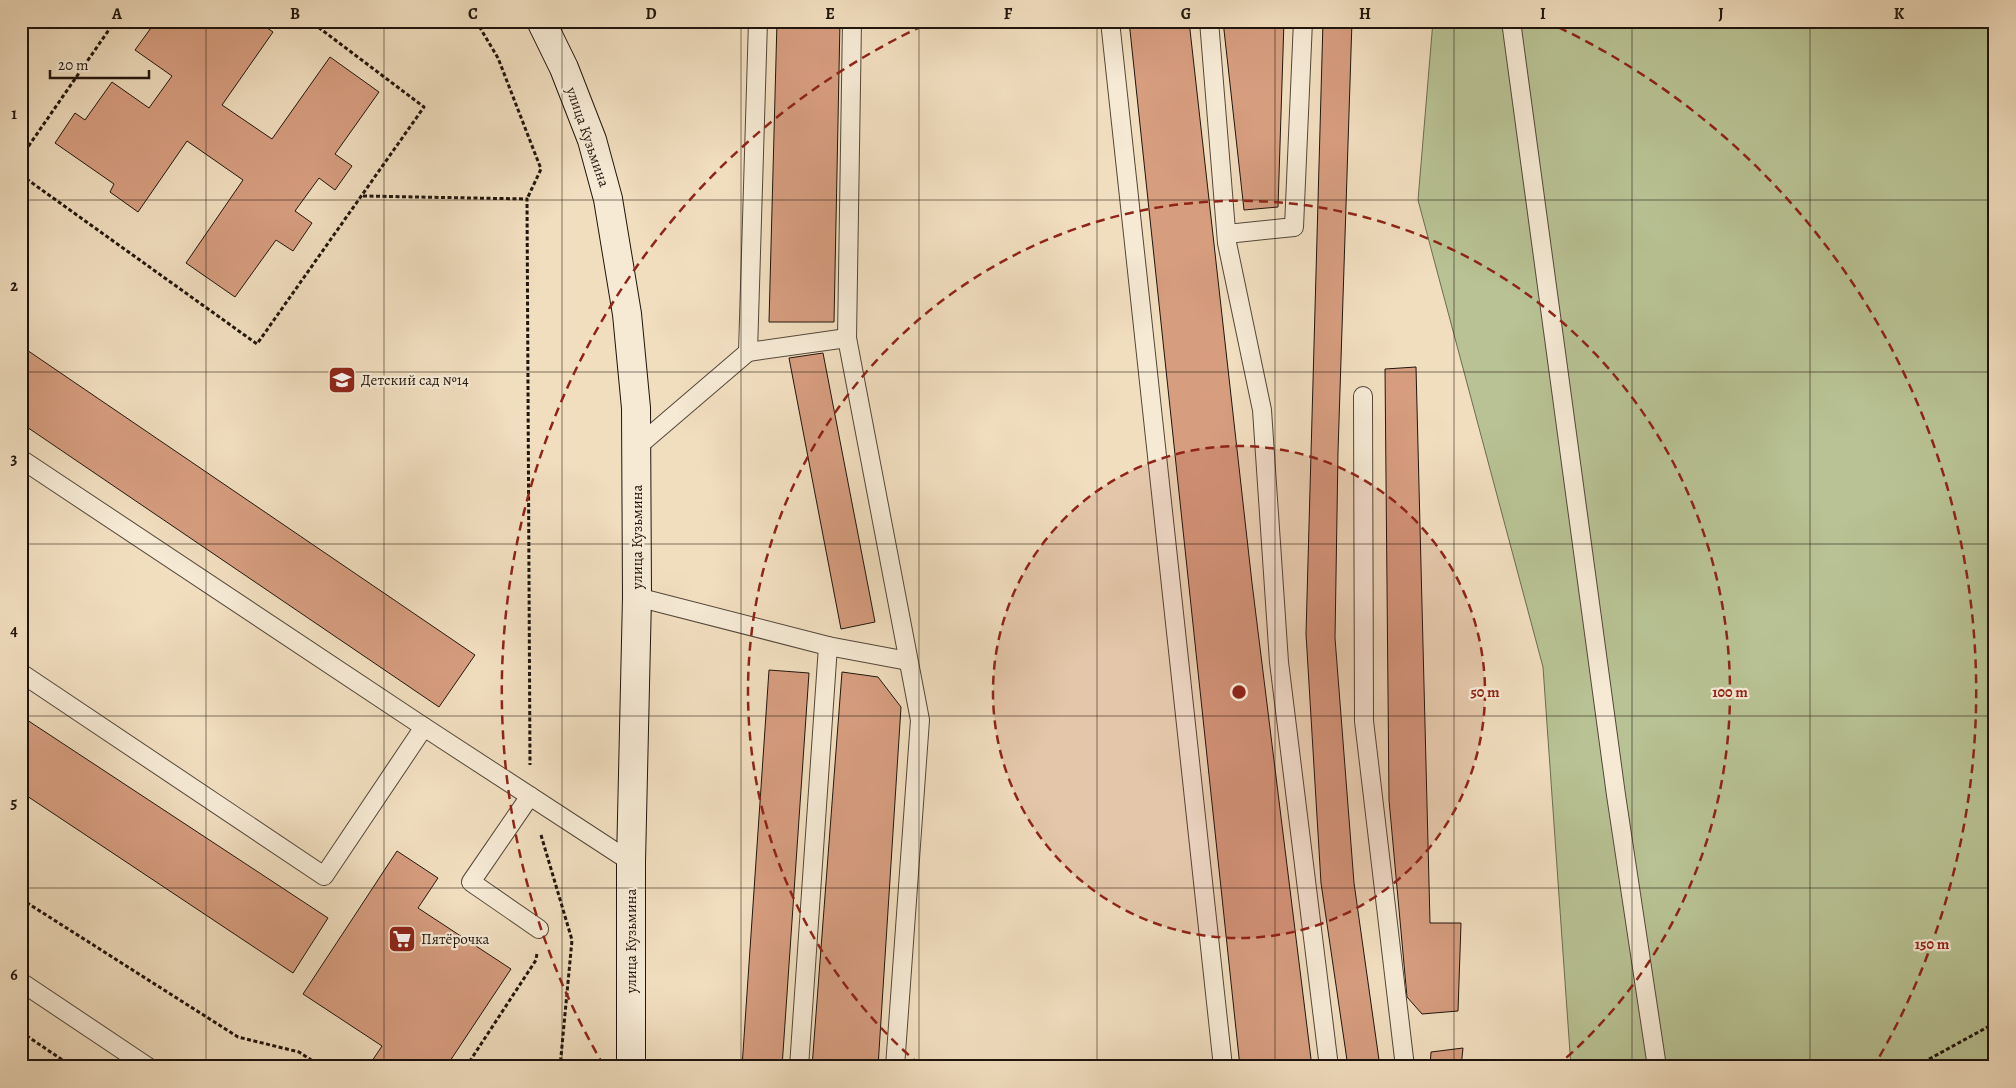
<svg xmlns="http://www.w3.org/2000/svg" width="2016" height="1088" viewBox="0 0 2016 1088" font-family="Alegreya,serif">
  <rect width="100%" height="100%" fill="#f1debf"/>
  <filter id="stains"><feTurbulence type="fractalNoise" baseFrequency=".004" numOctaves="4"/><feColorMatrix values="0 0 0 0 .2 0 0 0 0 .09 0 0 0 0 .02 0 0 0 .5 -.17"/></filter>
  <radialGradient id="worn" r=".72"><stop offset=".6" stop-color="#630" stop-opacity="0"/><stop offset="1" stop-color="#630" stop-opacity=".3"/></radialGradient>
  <polygon fill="#b8c294" stroke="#6c6c50" points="1433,21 1995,21 1995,1067 1571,1067 1543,667 1418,200"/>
  <g fill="#d69d7f" stroke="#20150d">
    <polygon points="156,21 257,21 273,32 222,105 272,139 330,57 379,92 335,154 352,166 335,190 319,178 295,211 312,223 293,251 276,240 235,297 186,263 243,180 187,141 138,212 110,192 114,184 55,143 75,113 85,120 112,82 149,108 172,76 135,50"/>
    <polygon points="777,21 840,21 834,322 769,322"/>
    <polygon points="1129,21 1189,21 1252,583 1312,1067 1240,1067"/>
    <polygon points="1223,21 1284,21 1278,207 1244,210"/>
    <polygon points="1323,21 1352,21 1338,452 1335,638 1354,883 1380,1067 1348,1067 1321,883 1306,634"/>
    <polygon points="21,346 475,655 439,707 21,423"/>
    <polygon points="823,353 875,622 841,629 789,358"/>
    <polygon points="1416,367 1430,923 1461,923 1458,1011 1422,1014 1407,997 1389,800 1385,369"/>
    <polygon points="769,670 809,673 782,1067 742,1067"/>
    <polygon points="842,672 878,677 901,707 878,1067 812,1067"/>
    <polygon points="21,716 328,918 293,973 21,792"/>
    <polygon points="397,851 438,878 418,908 511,969 446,1067 368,1067 382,1046 303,994"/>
    <polygon points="1463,1048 1461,1067 1430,1067 1431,1052"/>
  </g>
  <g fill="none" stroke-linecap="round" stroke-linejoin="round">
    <g stroke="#54473a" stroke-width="20">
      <g id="service">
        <polyline points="758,21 748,352 847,338"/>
        <polyline points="852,21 847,338 920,720 895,1067"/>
        <polyline points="1110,21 1223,1067"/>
        <polyline points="1209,21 1227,243 1262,410 1279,662 1329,1067"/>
        <polyline points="1511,21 1616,795 1657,1067"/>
        <polyline points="1227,234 1294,227 1303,21"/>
        <polyline points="1363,396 1364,721 1405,1067"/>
        <polyline points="637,447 748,352"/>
        <polyline points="21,459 424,727 631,862"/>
        <polyline points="637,597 828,646 799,1067"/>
        <polyline points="828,646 908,661"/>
        <polyline points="21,673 324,876 424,727"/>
        <polyline points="530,796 471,882 539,929"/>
        <polyline points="21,982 148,1067"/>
      </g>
    </g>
    <g stroke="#20150d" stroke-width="30">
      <polyline id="secondary" points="541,21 564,68 592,140 608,199 627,314 636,408 637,597 631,862 631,1067"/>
    </g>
    <g stroke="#20150d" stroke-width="3" stroke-dasharray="4 2.5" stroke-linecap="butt">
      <polyline points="476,21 498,58 541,169 527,199"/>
      <polyline points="21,157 115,21"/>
      <polyline points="21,175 257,344 424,107 310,21"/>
      <polyline points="363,196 527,199 530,765"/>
      <polyline points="541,835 572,940 560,1067"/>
      <polyline points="21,899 238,1037 299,1052 322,1067"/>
      <polyline points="21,1032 73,1067"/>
      <polyline points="466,1067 536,960 537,953"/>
      <polyline points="1919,1067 1922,1063 1995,1023"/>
    </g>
    <use href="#service" stroke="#f6ead5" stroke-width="18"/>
    <use href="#secondary" stroke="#f6ead5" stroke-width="28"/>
  </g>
  <path fill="none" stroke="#20150d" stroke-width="1" stroke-opacity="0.55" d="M206 21V1067M384 21V1067M562 21V1067M741 21V1067M919 21V1067M1097 21V1067M1275 21V1067M1454 21V1067M1632 21V1067M1810 21V1067M21 200H1995M21 372H1995M21 544H1995M21 716H1995M21 888H1995"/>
  <circle cx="1239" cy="692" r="246" fill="#8f2418" fill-opacity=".12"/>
  <g fill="none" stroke="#8f2418" stroke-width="2.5" stroke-dasharray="9 6">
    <circle cx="1239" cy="692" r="246"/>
    <path d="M920 1065A491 491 0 1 1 1558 1065"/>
    <path d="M604 1066A737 737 0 0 1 933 21M1545 21A737 737 0 0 1 1874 1066"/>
  </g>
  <defs>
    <g id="school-square" transform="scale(1.4375)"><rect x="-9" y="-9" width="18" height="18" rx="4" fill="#8f2418" stroke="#f6ead5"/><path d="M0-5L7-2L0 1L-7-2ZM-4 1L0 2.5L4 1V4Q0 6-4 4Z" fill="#fff"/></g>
    <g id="supermarket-square" transform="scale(1.4375)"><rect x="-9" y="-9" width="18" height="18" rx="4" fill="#8f2418" stroke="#f6ead5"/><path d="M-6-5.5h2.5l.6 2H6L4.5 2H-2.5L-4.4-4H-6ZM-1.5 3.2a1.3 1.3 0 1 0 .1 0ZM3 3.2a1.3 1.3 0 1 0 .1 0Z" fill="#fff"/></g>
  </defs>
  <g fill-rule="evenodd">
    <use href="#school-square" x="342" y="380"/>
    <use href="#supermarket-square" x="402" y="939"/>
  </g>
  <g text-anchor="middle" stroke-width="4.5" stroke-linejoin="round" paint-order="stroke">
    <g font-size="15" fill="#20150d" stroke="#f6ead5">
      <text transform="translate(588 137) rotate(71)" y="5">улица Кузьмина</text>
      <text transform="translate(637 537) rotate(-90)" y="5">улица Кузьмина</text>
      <text transform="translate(631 941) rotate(-90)" y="5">улица Кузьмина</text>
    </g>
    <g font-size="15" fill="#20150d" stroke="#f6ead5" text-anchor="start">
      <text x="361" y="385">Детский сад №14</text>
      <text x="421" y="944">Пятёрочка</text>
    </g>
  </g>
  <circle cx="1239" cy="692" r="8" fill="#8f2418" stroke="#f6ead5" stroke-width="2.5"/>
  <g font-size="15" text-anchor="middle" font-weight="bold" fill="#8f2418" stroke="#f6ead5" stroke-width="4.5" stroke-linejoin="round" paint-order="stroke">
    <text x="1485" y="697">50 m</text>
    <text x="1730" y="697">100 m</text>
    <text x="1932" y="949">150 m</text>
  </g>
  <rect width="2016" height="1088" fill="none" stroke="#f1debf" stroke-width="55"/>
  <path d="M50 70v8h99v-8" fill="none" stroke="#20150d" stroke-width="2.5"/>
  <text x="58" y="70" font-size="15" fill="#20150d" stroke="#f6ead5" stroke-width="4" paint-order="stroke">20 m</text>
  <rect x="28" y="28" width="1960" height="1032" fill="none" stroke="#20150d" stroke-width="2"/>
  <g font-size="16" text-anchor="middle" font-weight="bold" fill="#20150d">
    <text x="117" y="19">A</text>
    <text x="295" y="19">B</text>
    <text x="473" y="19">C</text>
    <text x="651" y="19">D</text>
    <text x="830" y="19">E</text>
    <text x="1008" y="19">F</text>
    <text x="1186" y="19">G</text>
    <text x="1365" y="19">H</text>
    <text x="1543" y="19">I</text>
    <text x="1721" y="19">J</text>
    <text x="1899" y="19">K</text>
    <text x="14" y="119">1</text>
    <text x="14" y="291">2</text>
    <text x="14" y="464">3</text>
    <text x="14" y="636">4</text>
    <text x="14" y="808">5</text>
    <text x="14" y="980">6</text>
  </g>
  <rect width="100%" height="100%" filter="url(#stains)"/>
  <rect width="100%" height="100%" fill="url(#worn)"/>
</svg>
